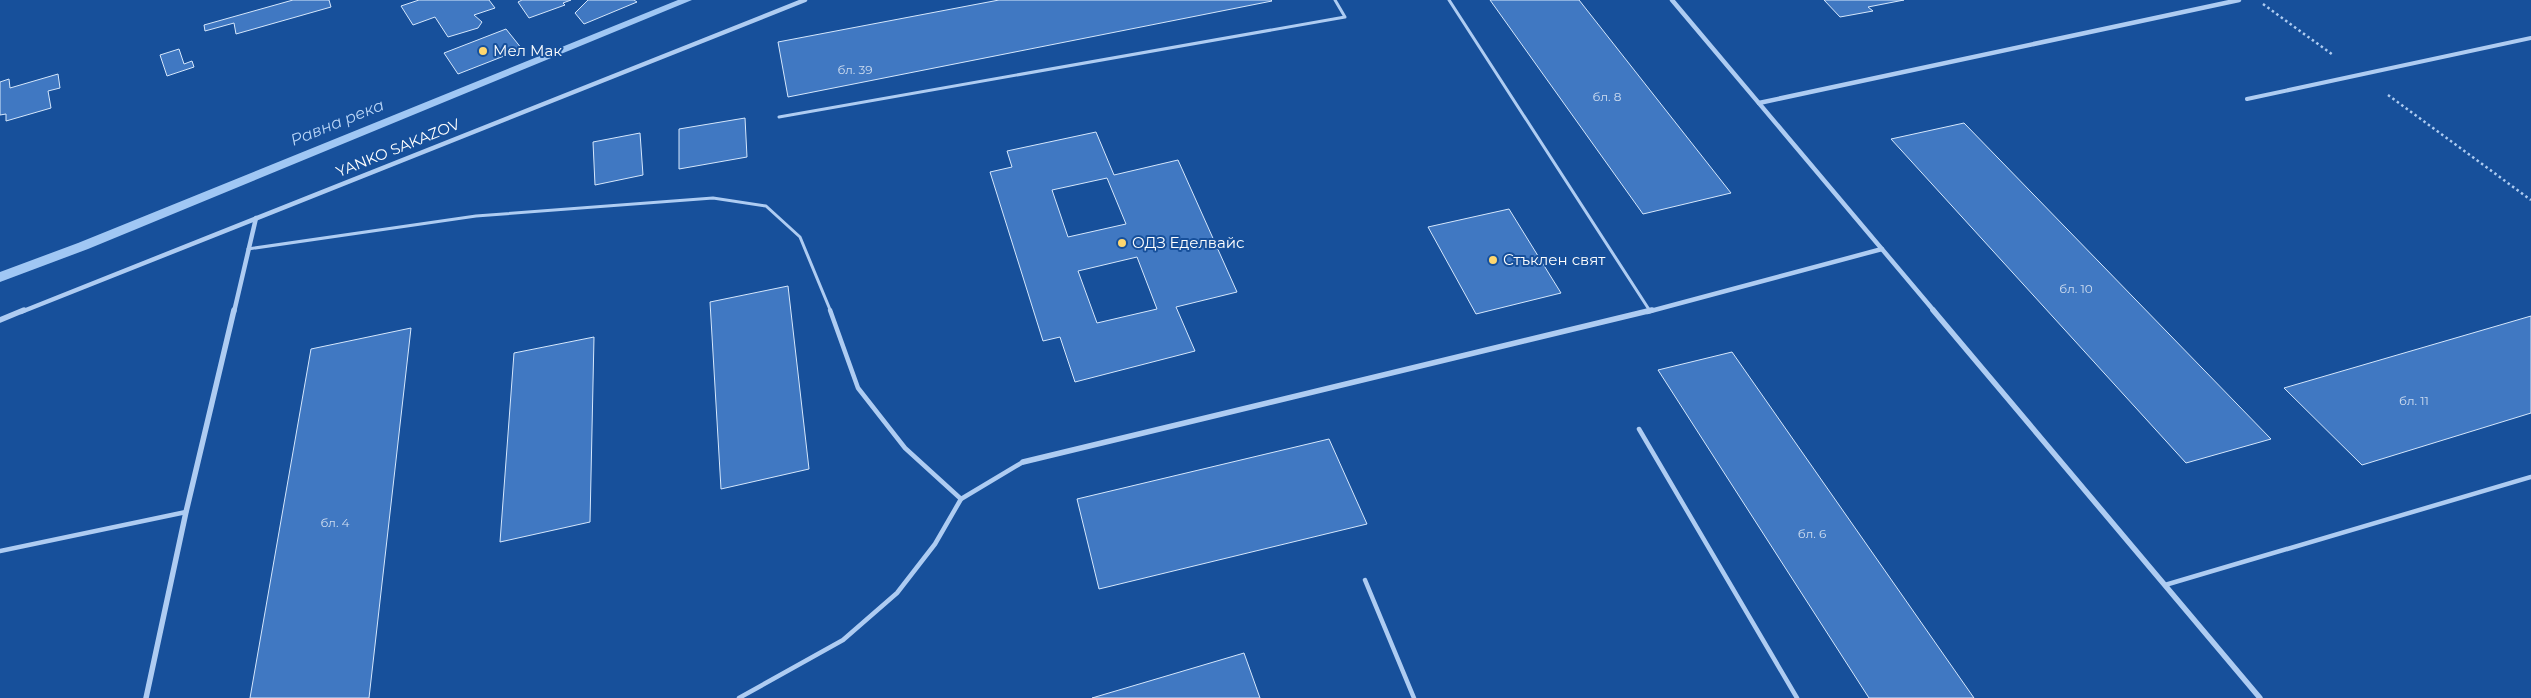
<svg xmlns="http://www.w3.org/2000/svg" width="2531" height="698" viewBox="0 0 2531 698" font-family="Montserrat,sans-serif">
  <rect width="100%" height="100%" fill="#17509b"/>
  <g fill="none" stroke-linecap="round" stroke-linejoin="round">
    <polygon fill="#a0c7f4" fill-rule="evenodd" points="678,0 692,0 88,249 0,282 0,272 78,243"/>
  </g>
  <g fill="#4078c2" stroke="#d5e7fc" fill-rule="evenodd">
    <polygon points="293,0 329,0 331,7 236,34 234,23 205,31 204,25"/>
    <polygon points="419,0 489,0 495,8 474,15 482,22 478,28 448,37 435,17 413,25 401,6"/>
    <polygon points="522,0 571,0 563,3 565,5 529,18 518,2"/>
    <polygon points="634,0 637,2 584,24 575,13 588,0"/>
    <polygon points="999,0 1271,0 1272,1 788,97 778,42"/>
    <polygon points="1490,0 1579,0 1731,193 1643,214"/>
    <polygon points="1824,0 1904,0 1868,7 1873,11 1840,17"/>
    <polygon points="506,29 522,49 458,74 444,53"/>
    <polygon points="179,49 184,64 192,61 194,67 167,76 160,55"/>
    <polygon points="58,74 60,88 48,91 51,108 6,121 6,114 0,115 0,82 9,79 10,88"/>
    <polygon points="745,118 747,157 679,169 679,129"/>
    <polygon points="1964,123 2271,439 2186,463 1891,139"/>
    <path d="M1096 132 1114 175 1178 160 1237 292 1176 307 1195 351 1075 382 1060 337 1043 341 990 172 1012 167 1007 151ZM1107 178 1126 224 1068 237 1052 190ZM1137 257 1157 309 1097 323 1078 271Z"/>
    <polygon points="640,133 643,175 595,185 593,142"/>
    <polygon points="1509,209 1561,293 1476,314 1428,227"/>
    <polygon points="788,286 809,469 721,489 710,302"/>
    <polygon points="2531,316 2531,413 2362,465 2284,388"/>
    <polygon points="411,328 369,698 250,698 311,349"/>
    <polygon points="594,337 590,522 500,542 514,353"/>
    <polygon points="1732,352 1974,698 1869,698 1658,370"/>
    <polygon points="1329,439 1367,524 1099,589 1077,499"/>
    <polygon points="1244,653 1260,698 1092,698"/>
  </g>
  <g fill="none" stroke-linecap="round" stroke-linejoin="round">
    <g stroke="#aeccf2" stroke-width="2.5" stroke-dasharray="2.5 3" stroke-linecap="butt">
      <polyline points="2263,4 2333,55"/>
      <polyline points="2388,95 2531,200"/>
    </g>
    <g stroke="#aeccf2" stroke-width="3">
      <polyline points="1449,0 1650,311"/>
      <polyline points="779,117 1345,17 1335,0"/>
      <polyline points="248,249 476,216 713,198 766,206 800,237 831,312"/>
    </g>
    <g stroke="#aeccf2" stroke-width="4.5">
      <polyline points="830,310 858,388 905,448 961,499"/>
      <polyline points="1639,429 1797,698"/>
      <polyline points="0,551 186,512"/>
      <polyline points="1365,580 1414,698"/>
      <polyline points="2165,585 2531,477"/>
      <polyline points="739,698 843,640 897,593 935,544 961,499 1023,462"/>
    </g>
    <polyline stroke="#aeccf2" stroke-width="4" points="2247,99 2531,38"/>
    <g stroke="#aeccf2" stroke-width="4.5">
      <polyline points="1672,0 1935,312"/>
      <polyline points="1759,103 2239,0"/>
      <polyline points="21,312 805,0"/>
      <polyline points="234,312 256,218"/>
      <polyline points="1647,312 1882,249"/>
    </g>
    <g stroke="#aeccf2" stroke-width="5.5">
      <polyline points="1933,310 2260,698"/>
      <polyline points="0,320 24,310"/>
      <polyline points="1023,462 1652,310"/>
      <polyline points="146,698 186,512 234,310"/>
    </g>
  </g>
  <g fill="#ffd76f" stroke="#17509b" stroke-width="2">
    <circle cx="483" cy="51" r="5"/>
    <circle cx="1122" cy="243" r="5"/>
    <circle cx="1493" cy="260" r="5"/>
  </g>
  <g text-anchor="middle" stroke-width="4" stroke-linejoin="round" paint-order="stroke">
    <g font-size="12" fill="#cfddf0">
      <text x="855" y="74">бл. 39</text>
      <text x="1607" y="101">бл. 8</text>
      <text x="2076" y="293">бл. 10</text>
      <text x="2414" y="405">бл. 11</text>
      <text x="335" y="527">бл. 4</text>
      <text x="1812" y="538">бл. 6</text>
    </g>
    <g font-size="15" fill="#fff" stroke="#17509b" text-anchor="start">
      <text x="493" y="56">Мел Мак</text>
      <text x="1132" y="248">ОДЗ Еделвайс</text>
      <text x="1503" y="265">Стъклен свят</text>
    </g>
    <g font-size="15" fill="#fff" stroke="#17509b">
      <text transform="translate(398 148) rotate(-22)" y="5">YANKO SAKAZOV</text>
    </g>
    <g font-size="16" font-style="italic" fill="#bad6f8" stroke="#17509b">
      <text transform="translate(337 122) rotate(-22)" y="6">Равна река</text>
    </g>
  </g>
</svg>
